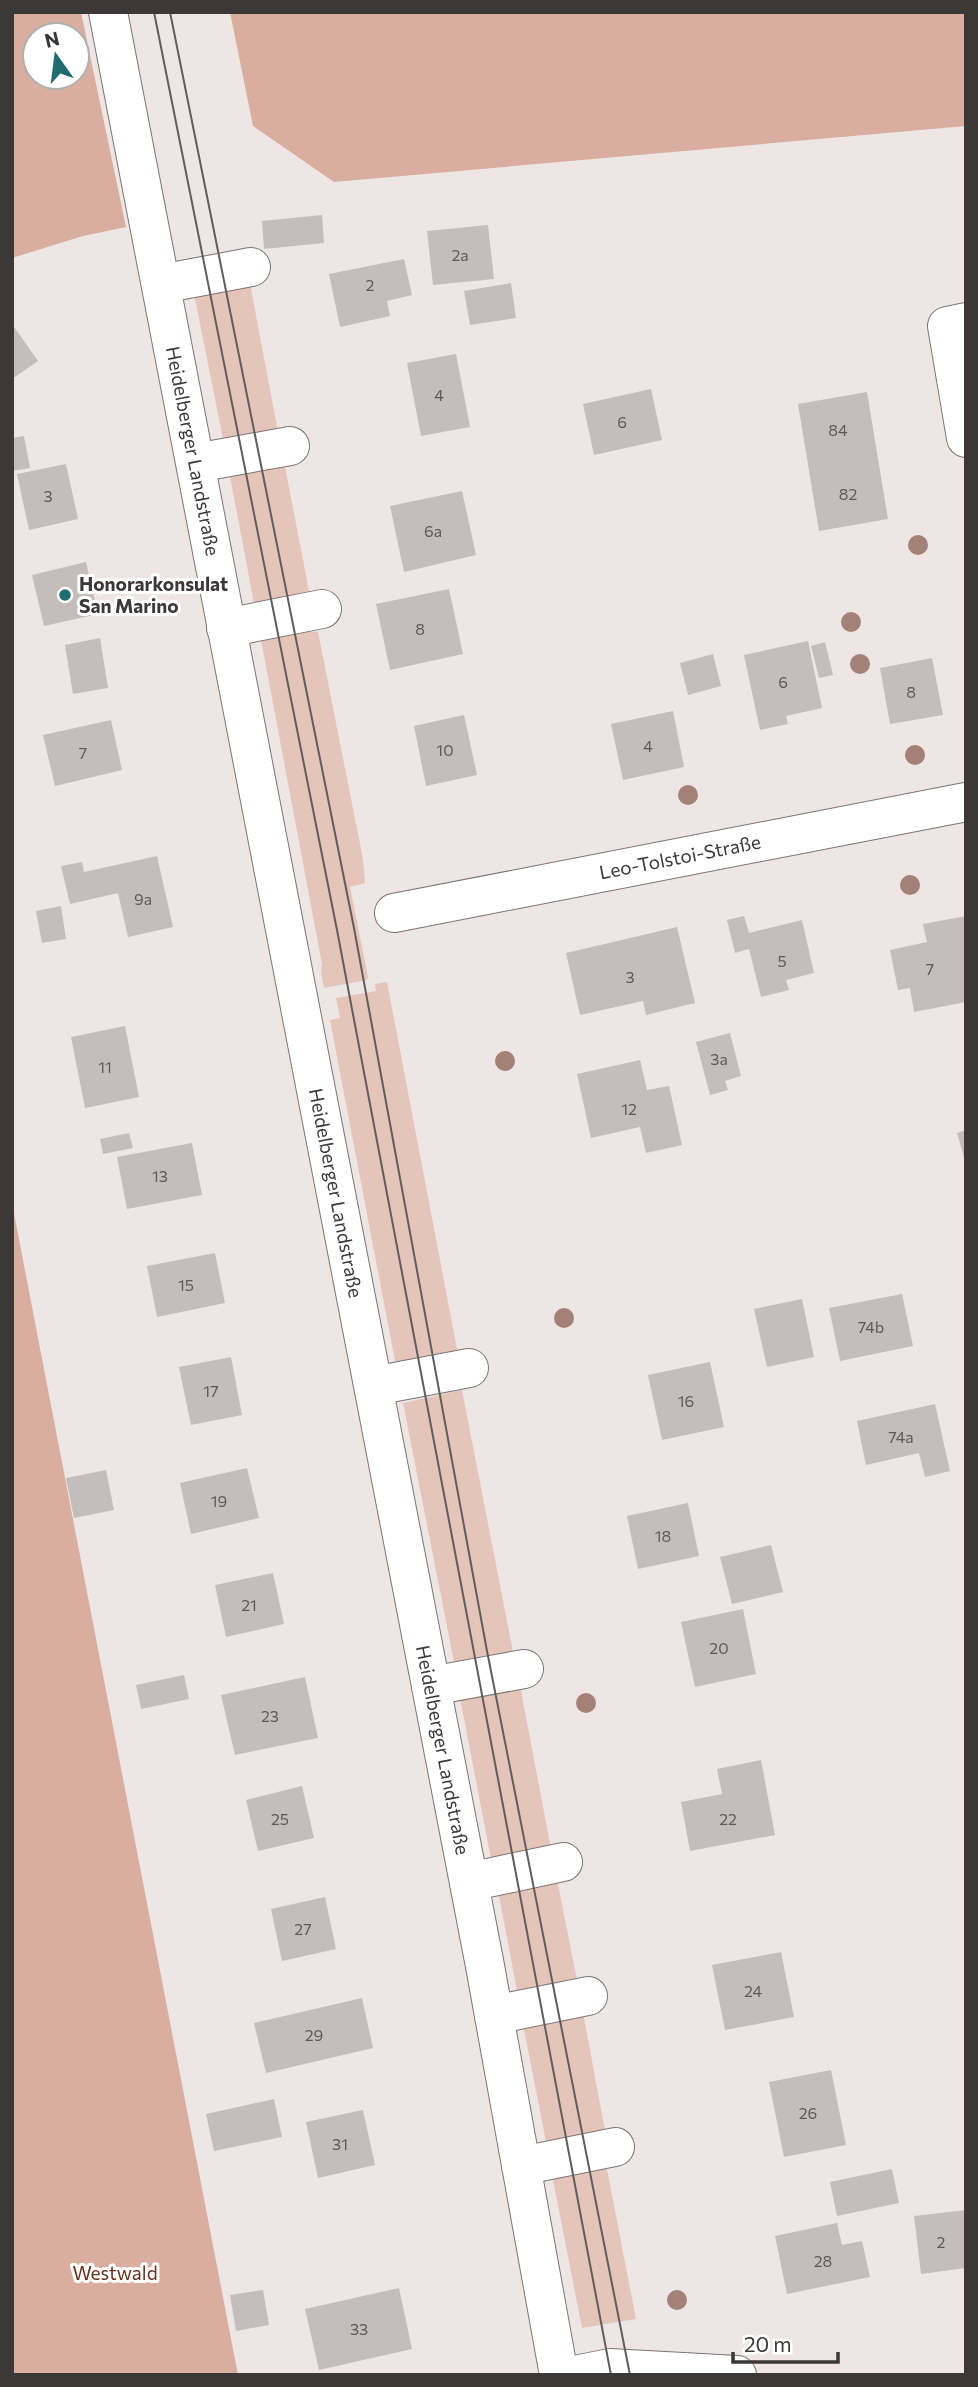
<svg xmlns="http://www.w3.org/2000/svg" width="978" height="2387" viewBox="0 0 978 2387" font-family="Commissioner,sans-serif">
  <rect width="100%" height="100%" fill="#eee6e4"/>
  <g fill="#e5c5ba">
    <polygon points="250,283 278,432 224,444 193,289"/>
    <polygon points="283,456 309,591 254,603 228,466"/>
    <polygon points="303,631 318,632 363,859 365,883 350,887 368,977 367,980 324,988 321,973 322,964 261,640"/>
    <polygon points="387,982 458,1354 396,1366 330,1020 340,1018 336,998 376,991 375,984"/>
    <polygon points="462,1390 515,1662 455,1667 403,1403"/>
    <polygon points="519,1680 552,1854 492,1864 460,1698"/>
    <polygon points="556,1874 579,1990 519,2001 497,1886"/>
    <polygon points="582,2007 606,2136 546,2142 522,2019"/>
    <polygon points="605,2159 636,2319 582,2328 552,2175"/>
  </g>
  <g fill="#d9aea0" fill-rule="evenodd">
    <path d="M12 12H81L126 227 83 236 12 258ZM35 35H77V77H35Z"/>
    <polygon points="230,12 966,12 966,126 334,182 253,126"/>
    <polygon points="12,1203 238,2375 12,2375"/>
  </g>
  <g fill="#c5bdbb">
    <polygon points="322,215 324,243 264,249 262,221"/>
    <polygon points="488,225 494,279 433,285 427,231"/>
    <polygon points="404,259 412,295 387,301 390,316 340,327 329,274"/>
    <polygon points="511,283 516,318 470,325 464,291"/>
    <polygon points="12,324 38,361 12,379"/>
    <polygon points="456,354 470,427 421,436 407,363"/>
    <polygon points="651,389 662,440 594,455 583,404"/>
    <polygon points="867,392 888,519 819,531 798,404"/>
    <polygon points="24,436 30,468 12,471 12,438"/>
    <polygon points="66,464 78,519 29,530 17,474"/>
    <polygon points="462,491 476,555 404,572 390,506"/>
    <polygon points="86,562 98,614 44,626 32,575"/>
    <polygon points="449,589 463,654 390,670 376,604"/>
    <polygon points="100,638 108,688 73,694 65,645"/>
    <polygon points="808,641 822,708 786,716 788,724 760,730 744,655"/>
    <polygon points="825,642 833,675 819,678 811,646"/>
    <polygon points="713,654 721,686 688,695 680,663"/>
    <polygon points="932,658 943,715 890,724 880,668"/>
    <polygon points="673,711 684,767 623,780 611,724"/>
    <polygon points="464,715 477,775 426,786 414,726"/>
    <polygon points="111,720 122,770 55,786 43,735"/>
    <polygon points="157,856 173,927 128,937 118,893 70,904 61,866 82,862 84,872"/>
    <polygon points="61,906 66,939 42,943 36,911"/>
    <polygon points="744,916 749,933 802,920 814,973 786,980 789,990 761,997 749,949 735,953 727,920"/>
    <polygon points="966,916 966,1002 914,1012 910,988 898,990 890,950 927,942 923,924"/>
    <polygon points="677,927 695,1003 646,1015 643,1001 580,1015 566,953"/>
    <polygon points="125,1026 139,1097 85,1108 71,1037"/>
    <polygon points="730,1033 741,1076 725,1081 728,1090 710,1095 696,1042"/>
    <polygon points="640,1060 647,1090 669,1086 682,1145 646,1153 640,1127 591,1138 577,1074"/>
    <polygon points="966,1130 966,1161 965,1161 957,1133"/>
    <polygon points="129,1133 133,1148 103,1154 100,1139"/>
    <polygon points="192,1143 202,1195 127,1209 117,1157"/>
    <polygon points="215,1253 225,1303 157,1317 147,1266"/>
    <polygon points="902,1294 913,1346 840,1361 829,1308"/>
    <polygon points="802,1299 814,1357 767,1367 754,1309"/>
    <polygon points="231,1357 242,1415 191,1425 179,1367"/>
    <polygon points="710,1362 724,1427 662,1440 648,1375"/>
    <polygon points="935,1404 950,1471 925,1477 919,1453 866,1465 857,1421"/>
    <polygon points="247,1468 259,1518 191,1534 180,1483"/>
    <polygon points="106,1470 114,1510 74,1518 66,1478"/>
    <polygon points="688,1503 699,1556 638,1569 627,1516"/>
    <polygon points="771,1545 783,1592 732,1604 720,1557"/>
    <polygon points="273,1573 284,1624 226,1637 215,1585"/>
    <polygon points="743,1609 756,1674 695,1687 681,1622"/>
    <polygon points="184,1675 189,1699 141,1709 136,1685"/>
    <polygon points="305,1677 318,1738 235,1755 221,1695"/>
    <polygon points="761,1760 775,1835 690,1851 681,1802 722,1794 717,1769"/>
    <polygon points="302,1786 314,1838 258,1851 246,1800"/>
    <polygon points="325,1897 336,1949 282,1961 271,1909"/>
    <polygon points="781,1952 794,2017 725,2030 712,1965"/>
    <polygon points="362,1998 373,2048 266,2073 254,2023"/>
    <polygon points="831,2070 846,2145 784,2157 769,2082"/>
    <polygon points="274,2099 282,2137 214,2151 206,2114"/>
    <polygon points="363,2110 375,2165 318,2178 306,2122"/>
    <polygon points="892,2169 899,2203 837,2216 830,2182"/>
    <polygon points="966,2210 966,2268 921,2274 914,2216"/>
    <polygon points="837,2223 842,2245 862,2241 870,2277 787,2294 775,2236"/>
    <polygon points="399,2288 412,2349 319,2370 305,2309"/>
    <polygon points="263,2290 269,2325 236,2331 230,2295"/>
  </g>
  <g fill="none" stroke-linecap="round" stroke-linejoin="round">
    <g stroke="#7b7472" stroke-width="40">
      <g id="minor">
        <polyline points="108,12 485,1966 559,2375"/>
        <polyline points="161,284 251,267"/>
        <polyline points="966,322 947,326 966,438"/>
        <polyline points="196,463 290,446"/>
        <polyline points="226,628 322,609"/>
        <polyline points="394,913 966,802"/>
        <polyline points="374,1386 469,1368"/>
        <polyline points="431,1686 524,1669"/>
        <polyline points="469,1882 563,1862"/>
        <polyline points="494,2015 588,1996"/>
        <polyline points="521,2166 615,2147"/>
        <polyline points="575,2375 610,2368 737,2375"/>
      </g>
    </g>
    <use href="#minor" stroke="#fff" stroke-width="38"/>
    <g stroke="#615d5c" stroke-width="2">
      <polyline points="154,12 337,930 611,2375"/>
      <polyline points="170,12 354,928 487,1651 630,2375"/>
    </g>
  </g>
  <g fill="#a48177">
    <circle cx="918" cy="545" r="10"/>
    <circle cx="851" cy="622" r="10"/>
    <circle cx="860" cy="664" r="10"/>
    <circle cx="915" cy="755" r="10"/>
    <circle cx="688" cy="795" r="10"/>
    <circle cx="910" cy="885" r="10"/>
    <circle cx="505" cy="1061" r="10"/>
    <circle cx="564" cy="1318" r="10"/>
    <circle cx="586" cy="1703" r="10"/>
    <circle cx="677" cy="2300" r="10"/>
  </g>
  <circle fill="#206c70" stroke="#fff" stroke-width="2.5" cx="65" cy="595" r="7"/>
  <g text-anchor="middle" stroke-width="6" stroke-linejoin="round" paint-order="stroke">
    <g font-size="16" fill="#5e5958">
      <text x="460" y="261">2a</text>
      <text x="370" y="291">2</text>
      <text x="439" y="401">4</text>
      <text x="622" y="428">6</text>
      <text x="838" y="436">84</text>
      <text x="848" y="500">82</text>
      <text x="48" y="502">3</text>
      <text x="433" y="537">6a</text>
      <text x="420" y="635">8</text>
      <text x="783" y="688">6</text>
      <text x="911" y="698">8</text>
      <text x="648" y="752">4</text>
      <text x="445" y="756">10</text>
      <text x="83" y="759">7</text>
      <text x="143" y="905">9a</text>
      <text x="782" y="967">5</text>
      <text x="930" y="975">7</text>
      <text x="630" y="983">3</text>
      <text x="719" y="1065">3a</text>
      <text x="105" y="1073">11</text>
      <text x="629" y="1115">12</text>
      <text x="160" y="1182">13</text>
      <text x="186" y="1291">15</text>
      <text x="871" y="1333">74b</text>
      <text x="211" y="1397">17</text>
      <text x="686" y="1407">16</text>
      <text x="901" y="1443">74a</text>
      <text x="219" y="1507">19</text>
      <text x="663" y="1542">18</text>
      <text x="249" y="1611">21</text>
      <text x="719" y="1654">20</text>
      <text x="270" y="1722">23</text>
      <text x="280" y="1825">25</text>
      <text x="728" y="1825">22</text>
      <text x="303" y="1935">27</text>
      <text x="753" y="1997">24</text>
      <text x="314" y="2041">29</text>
      <text x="808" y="2119">26</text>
      <text x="340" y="2150">31</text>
      <text x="941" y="2248">2</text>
      <text x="823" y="2267">28</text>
      <text x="359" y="2335">33</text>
    </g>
    <g font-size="19" fill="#3b3837" stroke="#fff">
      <text transform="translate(193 451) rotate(79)" y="7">Heidelberger Landstraße</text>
      <text transform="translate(680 857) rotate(-11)" y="7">Leo-Tolstoi-Straße</text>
      <text transform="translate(336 1193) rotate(79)" y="7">Heidelberger Landstraße</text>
      <text transform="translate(443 1750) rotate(79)" y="7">Heidelberger Landstraße</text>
    </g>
    <g font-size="19" font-weight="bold" fill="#3b3837" stroke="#fff" text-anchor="start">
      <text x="79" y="591">Honorarkonsulat<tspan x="79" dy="22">San Marino</tspan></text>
    </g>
    <g font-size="19" fill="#672f1d" stroke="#fff">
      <text x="115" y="2280">Westwald</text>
    </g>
  </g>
  <rect width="978" height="2387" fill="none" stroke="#3b3837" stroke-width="28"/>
  <g transform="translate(56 56) rotate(346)"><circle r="33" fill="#ffffff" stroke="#b1afaf" stroke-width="2"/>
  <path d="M0-5L12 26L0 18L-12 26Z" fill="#206c70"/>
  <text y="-10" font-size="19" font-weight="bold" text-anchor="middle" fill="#3b3837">N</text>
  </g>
  <path d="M733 2352v10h105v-10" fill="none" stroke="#3b3837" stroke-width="3.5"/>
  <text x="744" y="2352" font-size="21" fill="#3b3837" stroke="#ffffff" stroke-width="5" paint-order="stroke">20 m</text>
</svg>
